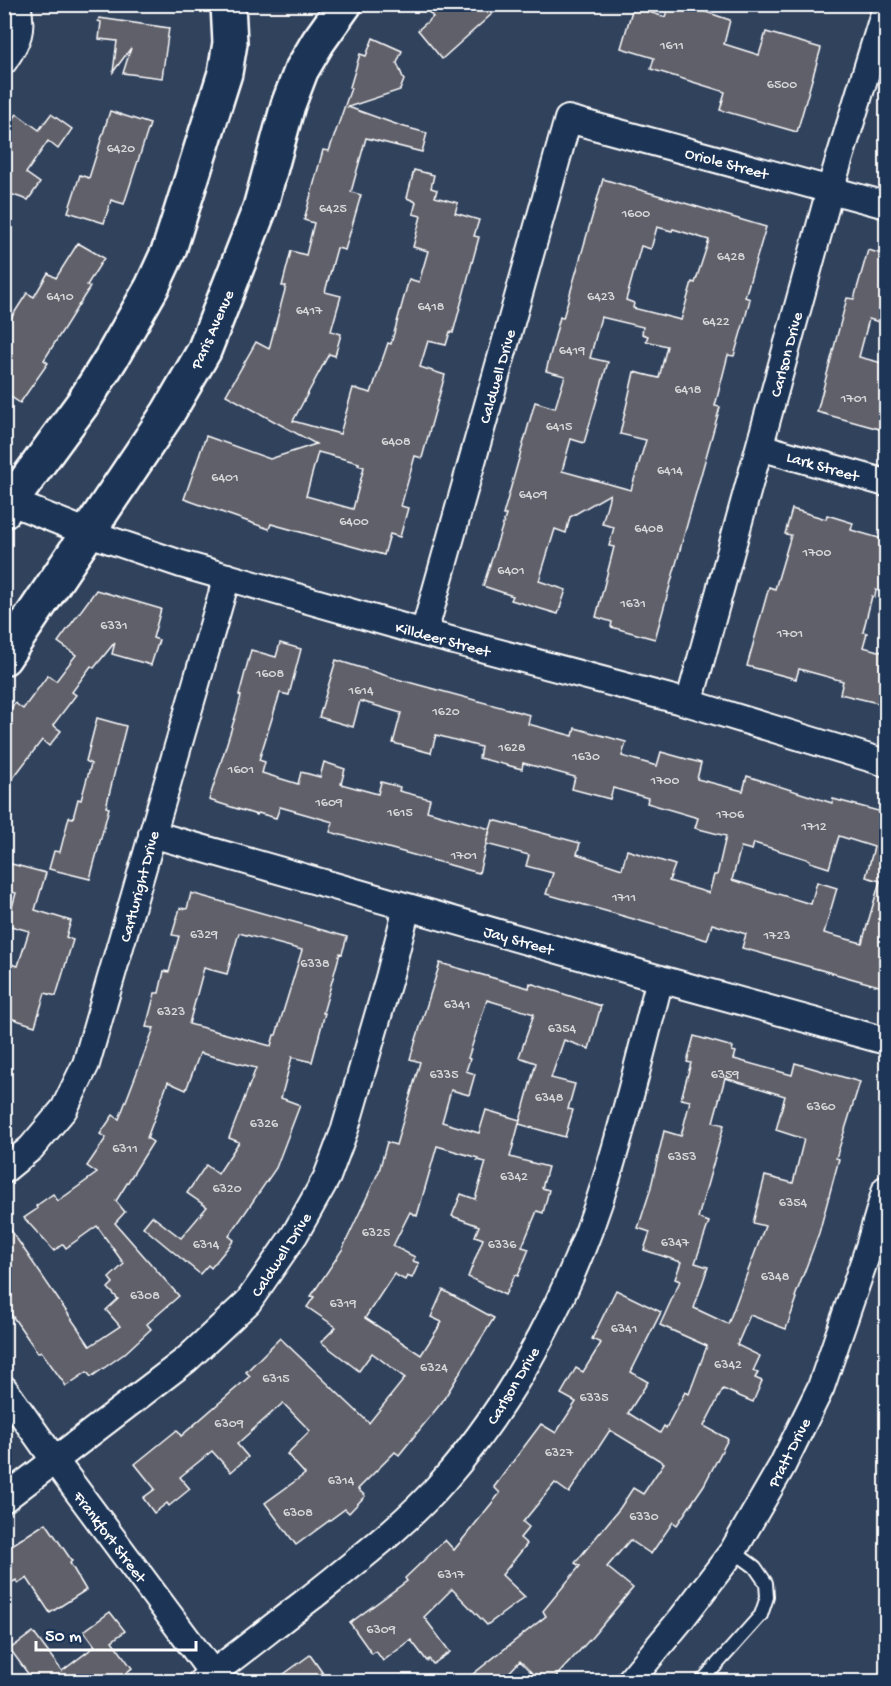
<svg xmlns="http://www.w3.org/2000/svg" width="891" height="1686" viewBox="0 0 891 1686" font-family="'Gochi Hand',sans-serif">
  <rect width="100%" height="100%" fill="#31425d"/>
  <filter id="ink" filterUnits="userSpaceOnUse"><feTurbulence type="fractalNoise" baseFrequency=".0167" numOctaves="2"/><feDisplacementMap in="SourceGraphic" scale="12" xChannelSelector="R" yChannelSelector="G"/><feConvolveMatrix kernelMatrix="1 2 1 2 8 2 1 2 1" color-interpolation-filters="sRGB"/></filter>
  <g filter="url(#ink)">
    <g fill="#61616b" stroke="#fff" stroke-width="1.5" fill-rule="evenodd">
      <polygon points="422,4 503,4 442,59 418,30 433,17"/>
      <polygon points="669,4 682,4 730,20 724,44 759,55 766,32 821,48 797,132 720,110 725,92 651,69 654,58 621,48 633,7 665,17"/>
      <polygon points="99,18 169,28 162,78 123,73 131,48 113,72 117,41 99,39 101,22 98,21"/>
      <path d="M373 38 402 51 397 63 404 80 400 90 348 107 401 126 427 133 422 152 366 138 351 192 361 195 345 250 337 248 325 292 341 296 331 331 341 334 335 356 329 354 293 421 340 434 353 388 371 393 388 343 391 344 409 279 419 282 428 251 413 247 421 216 413 214 416 202 407 198 414 170 434 175 431 188 437 190 435 197 458 203 455 213 479 220 474 236 479 237 453 333 450 332 446 345 428 341 420 367 445 375 422 458 415 456 401 506 408 508 400 537 390 534 384 555 271 524 269 529 184 499 206 436 270 459 316 444 226 395 256 342 269 349 286 286H282L291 251 306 255 314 223 304 220 323 150 329 151 351 88 350 87 360 54 366 56ZM318 452 359 463 358 465 364 467 353 509 306 496Z"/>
      <polygon points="110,111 150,124 124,204 111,200 104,223 68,212 80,175 89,178"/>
      <polygon points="17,114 39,130 51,114 72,129 58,149 48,141 26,173 40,183 28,200 4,192 4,131"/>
      <path d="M603 179 766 227 745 297 750 299 746 315 734 356 728 355 715 406 720 407 655 639 611 627 612 622 596 617 614 547 609 546 614 527 602 524 610 494 570 517 566 533 555 529 539 581 566 590 558 614 511 600 513 596 483 586 506 515H503L535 402 555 408 565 376 546 371 560 317 563 318ZM657 227 672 231 673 229 709 240 695 283 692 282 681 320 633 308 634 303 626 300 641 246 651 249ZM601 317 643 327 642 334 648 336 646 341 667 346 659 378 634 372 620 434 646 440 631 490 562 471 571 439 584 443 608 362 590 358Z"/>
      <polygon points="78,243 104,258 87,285 90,287 44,360 48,363 20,403 4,392 4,329 27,293 34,297 48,273 56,278"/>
      <polygon points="868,250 886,255 886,324 869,319 859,357 886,364 886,418 883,430 817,412 847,298 854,299"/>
      <polygon points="792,509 826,519 827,515 853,523 851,530 886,540 886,593 876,590 875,597 872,596 863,632 867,633 863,647 886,653 886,705 840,694 843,681 799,669 796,679 747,666 769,587 775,589 791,535 785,534"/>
      <polygon points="96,590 161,609 153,638 159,640 151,665 112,654 115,642 94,668 91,666 72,692 76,695 53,725 61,731 49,746 42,740 4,790 4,718 15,703 23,709 48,675 56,681 76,655 58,642"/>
      <polygon points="280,643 301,649 289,695 280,693 259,760 265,762 262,773 298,784 301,772 320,777 324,762 345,769 341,784 378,794 381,782 400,787 399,791 430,799 427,811 490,829 479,873 330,832 333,822 280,807 276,818 258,813 257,815 209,800 237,711 241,696 239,695 251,650 276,657"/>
      <path d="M336 660 397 679 530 715 528 724 573 736 575 728 626 742 622 756 657 766 661 752 701 763 697 779 743 791 747 776 832 803 833 799 886 813V988L742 948 746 934 712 924 707 940 546 894 553 873 526 866 529 855 486 844 493 820 580 843 577 854 622 869 627 850 675 865 669 881 709 893 714 875H717L726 836 695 828 698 818 647 803 648 798 613 788 610 799 572 789 575 777 523 763 522 769 479 758 481 747 436 735 431 753 393 743 401 713 360 701 353 727 319 717ZM839 836 874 847 866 877 880 881 862 943 824 933 837 888 817 882 811 904 732 880 741 847 752 850 754 843 810 860V862L829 868Z"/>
      <polygon points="97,718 126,726 106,807 109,808 90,879 49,869 54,851 60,852 69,817 73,818 78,799 81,800 91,764 86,761"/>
      <polygon points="4,862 46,873 35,910 71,921 66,937 73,940 56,996 45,993 35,1026 4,1016 4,962 18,966 29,931 7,925 16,893 4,890"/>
      <path d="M191 893 347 937 342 954 340 953 323 1013H325L312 1062 292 1057 281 1098 300 1105 276 1168 229 1236 234 1240 211 1268 208 1265 200 1274 143 1227 152 1216 181 1238 207 1207 187 1193 206 1165 218 1174 239 1142 229 1138 256 1068 200 1053 186 1090 168 1082 147 1138 153 1142 116 1201 125 1212 115 1223 179 1296 147 1324 151 1329 124 1354 91 1377 87 1372 66 1386 41 1351 38 1353 4 1304V1220L90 1346 120 1326 106 1310 118 1299 108 1288 113 1283 109 1278 124 1264 97 1226 66 1248 63 1244 54 1251 24 1218 37 1209 36 1206 53 1194 58 1201 97 1173 87 1166 106 1138 100 1134 113 1115 119 1119 154 1028 146 1027 155 993H159L164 971 169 972 179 936 172 935 180 908 187 909ZM239 933 302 950 276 1035H274L271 1046 189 1024 204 968 227 974Z"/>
      <polygon points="440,963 529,988 530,983 601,1006 589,1049 564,1040 551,1078 575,1084 568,1109 573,1110 565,1137 519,1124 536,1063 519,1057 534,1014 487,1000 468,1058 470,1059 466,1071 475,1074 469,1095 451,1090 442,1122 479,1133 486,1110 520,1120 510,1157 548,1167 542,1188 549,1190 543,1213 537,1211 522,1247 529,1249 518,1276 515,1275 505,1295 468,1277 483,1239 475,1236 479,1226 452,1216 461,1194 475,1199 486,1162 477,1160 478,1158 437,1146 417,1216 410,1212 393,1246 415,1257 413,1261 419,1263 412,1278 407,1276 405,1280 394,1274 365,1318 421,1355 442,1322 431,1317 443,1290 494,1318 442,1402 399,1455 395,1452 358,1489 365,1496 349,1513 345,1509 296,1545 265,1503 305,1474 287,1454 310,1431 283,1403 237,1444 248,1457 231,1472 212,1451 180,1477 190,1489 169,1506 167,1503 154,1513 143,1498 155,1489 135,1464 177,1430 181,1436 250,1376 246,1372 280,1338 369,1423 405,1378 372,1353 359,1371 321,1342 336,1327 307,1307 314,1297 311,1296 342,1250 379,1171 387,1142 396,1145 420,1062 410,1059"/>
      <path d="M694 1036 733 1047 732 1051 736 1052 734 1059 792 1075 795 1063 860 1082 836 1158 839 1159 819 1233 795 1297 797 1298 786 1329 750 1315 737 1345 760 1356 753 1371 758 1373 755 1378 762 1381 753 1402 723 1389 704 1426 728 1439 704 1485 677 1525 673 1522 651 1554 630 1540 607 1567 633 1588 593 1636 551 1682H541L520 1661 500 1682H463L546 1616 543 1611 580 1566 575 1563 620 1508 633 1488 643 1494 664 1463 610 1430 569 1493 555 1483 523 1522 529 1527 520 1538 527 1544 502 1575 525 1597 487 1625 452 1589 424 1617 450 1652 433 1664 429 1659 427 1661 411 1640 383 1661 376 1651 372 1654 350 1623 407 1581 405 1578 445 1540 454 1550 500 1493 494 1487 541 1424 556 1433 576 1402 561 1394 576 1368 583 1372 601 1343 592 1339 616 1290 661 1312 631 1372 648 1382 628 1413 660 1433 664 1426 666 1428 685 1392 689 1394 707 1346 660 1325 680 1281 675 1279 681 1262 644 1250 650 1232 638 1228 650 1191 664 1131 681 1136 690 1101 681 1099 691 1063 687 1062ZM725 1078 785 1096 776 1130 804 1139 793 1183 765 1176 753 1223 765 1226 728 1324 694 1308 708 1267 695 1263 709 1222 698 1218 724 1125 713 1122Z"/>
      <polygon points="46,1523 72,1561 70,1563 86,1590 50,1613 27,1578 18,1584 16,1580 4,1587 4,1550"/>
      <polygon points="110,1612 125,1631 112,1641 132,1668 115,1682 34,1682 10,1649 33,1632 62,1671 95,1646 84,1631"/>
      <polygon points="310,1655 329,1682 273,1682"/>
    </g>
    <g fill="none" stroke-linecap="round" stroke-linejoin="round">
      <g stroke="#fff" stroke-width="16">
        <polyline id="lane" points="701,1682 761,1615 767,1597 766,1583 755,1567 733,1551"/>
      </g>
      <g stroke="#fff" stroke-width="30">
        <g id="street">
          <path d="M4 61C18 40 23 30 17 4"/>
          <polyline points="760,447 886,483"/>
          <polyline points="4,498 11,502 86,532 181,564 424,633 689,703 886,763"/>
          <polyline points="424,633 568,119 886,205"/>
          <polyline points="689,703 830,190 886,7"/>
          <polyline points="152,834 660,979 886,1041"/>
          <polyline points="4,1170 31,1148 64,1109 86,1064 227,577"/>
          <polyline points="4,1389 55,1461 219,1682"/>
          <polyline points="4,1499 186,1360 248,1302 295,1234 327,1177 345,1129 389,978 407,907"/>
          <path d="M201 1682C239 1654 276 1624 313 1596 359 1559 406 1524 445 1479 518 1395 575 1283 607 1177 627 1112 643 1045 660 979"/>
          <polyline points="629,1682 682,1618 733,1551 782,1466 821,1387 869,1247 886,1189"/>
        </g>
      </g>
      <g stroke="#fff" stroke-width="38">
        <g id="secondary">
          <polyline points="4,511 83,403 112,357 152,287 169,250 225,73 230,43 228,4"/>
          <polyline points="4,658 168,413 204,351 260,208 288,105 301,71 318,42 345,4"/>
        </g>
      </g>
      <use href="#lane" stroke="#1d3557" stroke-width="12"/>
      <use href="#street" stroke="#1d3557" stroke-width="26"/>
      <use href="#secondary" stroke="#1d3557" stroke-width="33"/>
    </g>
  </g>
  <g text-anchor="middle" stroke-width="4.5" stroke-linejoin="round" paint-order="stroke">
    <g font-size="14" fill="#d8d8da">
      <text x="672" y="49">1611</text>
      <text x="782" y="88">6500</text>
      <text x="121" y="152">6420</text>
      <text x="333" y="212">6425</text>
      <text x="636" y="217">1600</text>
      <text x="731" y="260">6428</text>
      <text x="60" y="300">6410</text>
      <text x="601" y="300">6423</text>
      <text x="431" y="310">6418</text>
      <text x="309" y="314">6417</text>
      <text x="716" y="325">6422</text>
      <text x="572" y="354">6419</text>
      <text x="688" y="393">6418</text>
      <text x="854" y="402">1701</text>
      <text x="559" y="430">6415</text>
      <text x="396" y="445">6408</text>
      <text x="670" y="474">6414</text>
      <text x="225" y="481">6401</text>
      <text x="533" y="498">6409</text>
      <text x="354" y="525">6400</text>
      <text x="649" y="532">6408</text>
      <text x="817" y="556">1700</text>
      <text x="511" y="574">6401</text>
      <text x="633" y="607">1631</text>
      <text x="114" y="629">6331</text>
      <text x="790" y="637">1701</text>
      <text x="270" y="677">1608</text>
      <text x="361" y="694">1614</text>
      <text x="446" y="715">1620</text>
      <text x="512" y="751">1628</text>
      <text x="586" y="760">1630</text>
      <text x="241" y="773">1601</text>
      <text x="665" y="784">1700</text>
      <text x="329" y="806">1609</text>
      <text x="400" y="816">1615</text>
      <text x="730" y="818">1706</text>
      <text x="814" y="830">1712</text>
      <text x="464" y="859">1701</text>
      <text x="624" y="901">1711</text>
      <text x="204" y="938">6329</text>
      <text x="777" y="939">1723</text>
      <text x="315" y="967">6338</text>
      <text x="457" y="1008">6341</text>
      <text x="171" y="1015">6323</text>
      <text x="562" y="1032">6354</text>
      <text x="444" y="1078">6335</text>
      <text x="725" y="1078">6359</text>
      <text x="549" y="1101">6348</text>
      <text x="821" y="1110">6360</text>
      <text x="264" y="1127">6326</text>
      <text x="125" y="1152">6311</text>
      <text x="682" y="1160">6353</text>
      <text x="514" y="1180">6342</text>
      <text x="227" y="1192">6320</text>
      <text x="793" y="1206">6354</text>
      <text x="376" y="1236">6325</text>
      <text x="675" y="1246">6347</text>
      <text x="206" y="1248">6314</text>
      <text x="502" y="1248">6336</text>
      <text x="775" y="1280">6348</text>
      <text x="145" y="1299">6308</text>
      <text x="343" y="1307">6319</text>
      <text x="624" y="1332">6341</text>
      <text x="728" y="1368">6342</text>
      <text x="434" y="1371">6324</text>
      <text x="276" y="1382">6315</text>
      <text x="594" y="1401">6335</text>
      <text x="229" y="1427">6309</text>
      <text x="559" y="1456">6327</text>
      <text x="341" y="1484">6314</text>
      <text x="298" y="1516">6308</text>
      <text x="644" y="1520">6330</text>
      <text x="451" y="1578">6317</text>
      <text x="381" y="1633">6309</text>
    </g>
    <g font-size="16" fill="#fff" stroke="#1d3557">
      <text transform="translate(727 162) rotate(15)" y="6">Oriole Street</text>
      <text transform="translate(211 329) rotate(-66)" y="6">Paris Avenue</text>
      <text transform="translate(785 354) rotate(-75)" y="6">Carlson Drive</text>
      <text transform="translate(496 376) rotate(-74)" y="6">Caldwell Drive</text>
      <text transform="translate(823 465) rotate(16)" y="6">Lark Street</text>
      <text transform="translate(443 638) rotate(15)" y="6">Killdeer Street</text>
      <text transform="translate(138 886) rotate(-75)" y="6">Cartwright Drive</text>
      <text transform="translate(519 939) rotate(16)" y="6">Jay Street</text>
      <text transform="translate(280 1254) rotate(-57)" y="6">Caldwell Drive</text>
      <text transform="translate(512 1385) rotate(-59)" y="6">Carlson Drive</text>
      <text transform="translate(788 1452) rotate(-63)" y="6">Pratt Drive</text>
      <text transform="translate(111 1536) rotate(53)" y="6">Frankfort Street</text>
    </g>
  </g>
  <rect width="891" height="1686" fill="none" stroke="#1d3557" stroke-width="24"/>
  <rect x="12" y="12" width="867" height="1662" fill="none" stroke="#fff" stroke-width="2" filter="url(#ink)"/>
  <path d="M36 1641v9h160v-9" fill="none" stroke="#ffffff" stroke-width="3"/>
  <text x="45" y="1641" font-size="18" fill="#ffffff" stroke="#1d3557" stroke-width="4.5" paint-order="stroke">50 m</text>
</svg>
